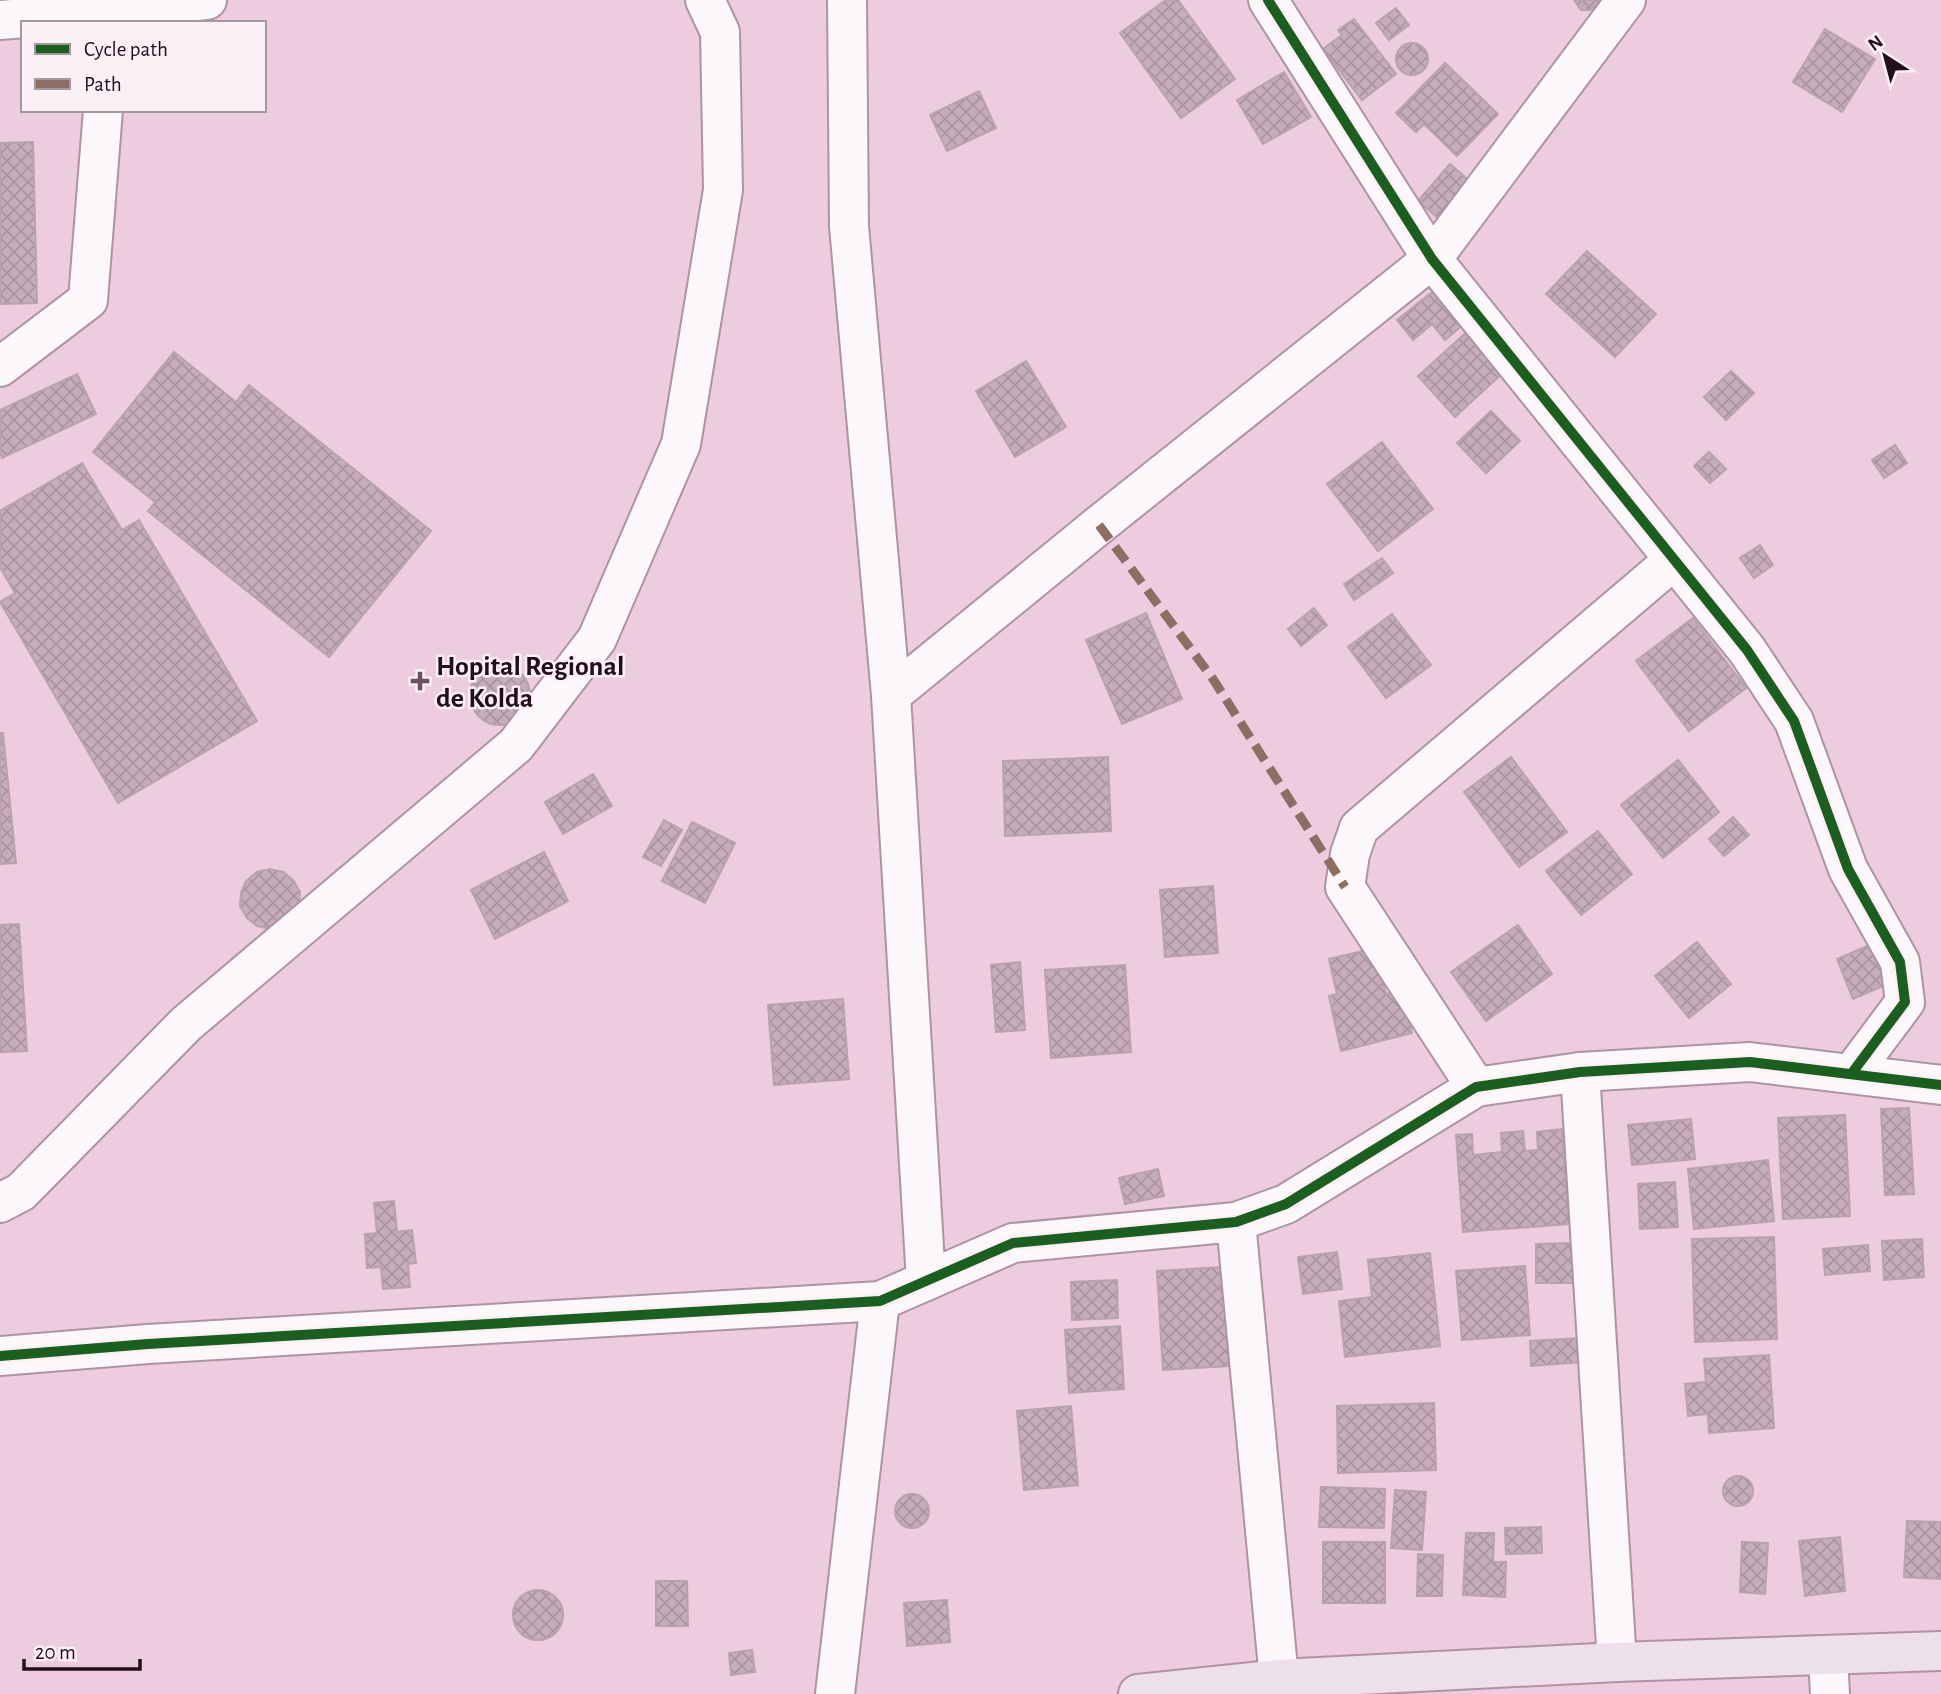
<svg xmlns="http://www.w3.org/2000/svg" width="1941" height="1694" viewBox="0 0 1941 1694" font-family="'Alegreya Sans',sans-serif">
  <defs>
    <pattern id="building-cross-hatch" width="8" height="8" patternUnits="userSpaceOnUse" patternTransform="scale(1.75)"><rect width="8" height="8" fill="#c7adbc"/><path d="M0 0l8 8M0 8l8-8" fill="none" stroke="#ab94a1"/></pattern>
  </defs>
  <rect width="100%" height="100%" fill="#ecccde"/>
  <g fill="url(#building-cross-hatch)" stroke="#b9a1af" stroke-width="2">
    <polygon points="1166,0 1178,0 1235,79 1181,118 1120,33"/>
    <polygon points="1574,0 1600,0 1597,5 1590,10 1581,10"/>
    <polygon points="1396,8 1409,25 1389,40 1376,23"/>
    <polygon points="1354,19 1396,74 1362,100 1323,49 1342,35 1338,30"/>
    <polygon points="1825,29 1875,59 1842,112 1793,82"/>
    <circle cx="1412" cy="59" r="16"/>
    <polygon points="1445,63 1498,114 1457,156 1424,124 1416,132 1396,113"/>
    <polygon points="1284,72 1311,117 1263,144 1237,100"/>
    <polygon points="979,91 996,128 947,151 930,115"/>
    <polygon points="33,142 37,303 0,304 0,143"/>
    <polygon points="1450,164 1479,189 1447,226 1418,201"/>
    <polygon points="1587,251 1656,314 1615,357 1546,294"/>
    <polygon points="1436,289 1465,323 1445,340 1432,324 1413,340 1397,320"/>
    <polygon points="1470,329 1507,369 1455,417 1418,376"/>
    <polygon points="174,352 236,402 249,385 431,531 329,657 148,511 155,502 93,452"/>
    <polygon points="1026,361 1066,427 1015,457 976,391"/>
    <polygon points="1731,371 1754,393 1726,420 1704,397"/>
    <polygon points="77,374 96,414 2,458 0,453 0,410"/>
    <polygon points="1491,411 1520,441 1486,473 1457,443"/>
    <polygon points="1382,442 1433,509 1378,551 1327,484"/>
    <polygon points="1895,445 1907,463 1884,478 1872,460"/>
    <polygon points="1709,452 1726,469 1710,483 1694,466"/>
    <polygon points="82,463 122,530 139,520 257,721 118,803 0,602 15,593 0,567 0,511"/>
    <polygon points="1760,545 1773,565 1754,578 1740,558"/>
    <polygon points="1382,558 1393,573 1354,600 1344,584"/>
    <polygon points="1314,608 1327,625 1301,646 1288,629"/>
    <polygon points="1146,613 1182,699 1122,724 1086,640"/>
    <polygon points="1392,614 1431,665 1386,698 1348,647"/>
    <polygon points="1693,618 1746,688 1689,731 1636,661"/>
    <circle cx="500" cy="695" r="30"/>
    <polygon points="0,733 3,733 16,863 0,864"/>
    <polygon points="1108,757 1111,831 1005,836 1003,761"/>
    <polygon points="1511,757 1567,832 1519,867 1464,792"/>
    <polygon points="1678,760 1719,812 1663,858 1621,805"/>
    <polygon points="593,774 612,806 563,834 545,802"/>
    <polygon points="1733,817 1749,835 1724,856 1709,839"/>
    <polygon points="664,820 682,830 661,866 643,857"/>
    <polygon points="692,822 735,843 705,903 662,881"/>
    <polygon points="1598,831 1632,874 1581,915 1546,871"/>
    <polygon points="544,852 568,901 495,939 471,890"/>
    <polygon points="270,869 283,872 293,880 300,892 299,906 270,929 257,926 247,918 240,906 241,893 246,881 257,872"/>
    <polygon points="1213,886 1218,953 1165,957 1160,890"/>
    <polygon points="19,924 27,1051 0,1052 0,925"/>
    <polygon points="1518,925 1552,974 1486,1021 1451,972"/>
    <polygon points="1697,942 1731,984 1689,1018 1655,976"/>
    <polygon points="1874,943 1890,983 1853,999 1837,959"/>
    <polygon points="1375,948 1386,994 1403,991 1412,1033 1341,1051 1329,996 1337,994 1329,959"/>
    <polygon points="1020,962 1025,1030 996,1032 991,965"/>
    <polygon points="1125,965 1131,1052 1051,1058 1045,970"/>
    <polygon points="843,999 849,1079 774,1085 768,1005"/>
    <polygon points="1909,1108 1914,1194 1885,1195 1881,1109"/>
    <polygon points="1845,1115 1850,1216 1783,1219 1778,1118"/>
    <polygon points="1691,1119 1695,1159 1632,1165 1628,1125"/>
    <polygon points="1562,1129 1569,1224 1463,1232 1456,1135 1472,1134 1473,1155 1502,1152 1501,1133 1523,1131 1525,1151 1538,1150 1537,1132"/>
    <polygon points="1768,1160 1774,1221 1694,1229 1688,1169"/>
    <polygon points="1158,1169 1164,1196 1125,1204 1119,1178"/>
    <polygon points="1675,1182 1678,1227 1640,1229 1638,1184"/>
    <polygon points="394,1201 397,1232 412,1230 416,1263 408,1264 410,1287 383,1289 381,1267 367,1268 365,1234 377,1233 374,1203"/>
    <polygon points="1774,1237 1777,1339 1695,1342 1692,1239"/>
    <polygon points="1922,1239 1924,1277 1884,1280 1882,1241"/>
    <polygon points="1576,1243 1576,1283 1536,1283 1536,1244"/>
    <polygon points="1868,1245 1870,1271 1825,1275 1823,1249"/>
    <polygon points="1337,1252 1342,1289 1303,1294 1298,1257"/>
    <polygon points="1430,1253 1440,1346 1345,1357 1339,1301 1372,1297 1368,1260"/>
    <polygon points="1525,1266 1530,1335 1462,1340 1456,1271"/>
    <polygon points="1222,1267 1229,1366 1163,1370 1157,1271"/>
    <polygon points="1117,1280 1118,1318 1072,1320 1071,1282"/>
    <polygon points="1120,1326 1124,1389 1069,1393 1065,1330"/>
    <polygon points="1580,1338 1582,1362 1531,1366 1530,1341"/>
    <polygon points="1769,1355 1774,1428 1709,1433 1708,1414 1688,1416 1685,1384 1706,1382 1704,1359"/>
    <polygon points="1434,1403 1436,1470 1338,1473 1337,1406"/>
    <polygon points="1071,1406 1078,1485 1024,1490 1017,1411"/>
    <circle cx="1738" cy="1491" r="15"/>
    <polygon points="1321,1487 1385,1489 1384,1528 1319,1527"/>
    <polygon points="1395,1490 1426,1492 1422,1550 1391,1548"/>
    <circle cx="912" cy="1511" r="17"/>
    <polygon points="1907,1521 1941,1522 1941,1579 1904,1577"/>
    <polygon points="1541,1527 1542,1553 1506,1554 1505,1528"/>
    <polygon points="1466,1533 1494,1533 1493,1562 1506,1562 1505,1597 1463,1595"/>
    <polygon points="1840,1537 1845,1591 1805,1596 1799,1541"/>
    <rect x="1323" y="1542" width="62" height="61"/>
    <polygon points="1742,1542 1768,1543 1765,1594 1740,1592"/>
    <polygon points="1418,1554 1443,1555 1442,1596 1417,1596"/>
    <polygon points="656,1581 687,1581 688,1626 656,1626"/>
    <circle cx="538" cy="1615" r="25"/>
    <polygon points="947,1600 950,1642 907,1646 904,1603"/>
    <polygon points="752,1650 755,1672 731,1675 729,1653"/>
  </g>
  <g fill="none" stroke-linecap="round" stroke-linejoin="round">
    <g stroke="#ad94a3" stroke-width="42">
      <g id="minor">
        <polyline points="847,0 849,226 891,695 926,1281"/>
        <polyline points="1268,0 1432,259 1747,650 1794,721 1848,869 1900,962 1905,1002 1852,1073"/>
        <polyline points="0,20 112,11 207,0"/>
        <polyline points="0,367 88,300 103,110"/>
        <polyline points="891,695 1099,525 1432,259 1626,0"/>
        <polyline points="1580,1072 1617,1662"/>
        <polyline points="1476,1087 1345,887 1350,854 1359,828 1674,560"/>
        <polyline points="0,1203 21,1192 186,1024 516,745 597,639 681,444 723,190 720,32 705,0"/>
        <polyline points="1236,1222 1279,1679"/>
        <polyline points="0,1356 148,1344 880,1301 1013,1243 1236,1222 1286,1204 1476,1087 1580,1072 1750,1062 1941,1085"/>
        <polyline points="1828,1655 1830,1694"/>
        <polyline points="835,1694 880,1301"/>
      </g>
    </g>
    <g stroke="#b192a5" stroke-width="42">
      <polyline id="major" points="1138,1694 1279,1679 1617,1662 1941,1651"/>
    </g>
    <use href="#minor" stroke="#fcf7fa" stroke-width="38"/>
    <use href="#major" stroke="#ede0e8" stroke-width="38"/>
    <polyline stroke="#8d6e63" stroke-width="9" stroke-dasharray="18 9" stroke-linecap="butt" points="1099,525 1213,679 1345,887"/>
    <g stroke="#fcf0f7" stroke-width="15">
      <g id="cycleway">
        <polyline points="1268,0 1432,259 1747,650 1794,721 1848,869 1900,962 1905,1002 1852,1073"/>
        <polyline points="0,1356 148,1344 880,1301 1013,1243 1236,1222 1286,1204 1476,1087 1580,1072 1750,1062 1941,1085"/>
      </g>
    </g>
    <use href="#cycleway" stroke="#1b5e20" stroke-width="10"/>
  </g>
  <path fill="#69515f" stroke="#fcf0f7" stroke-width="2.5" d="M416.5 670.5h7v7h7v7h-7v7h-7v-7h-7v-7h7z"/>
  <g text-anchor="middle" stroke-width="5" stroke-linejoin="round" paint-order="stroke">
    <g font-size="28" font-weight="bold" fill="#230f1b" stroke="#fcf0f7" text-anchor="start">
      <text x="436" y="675">Hopital Regional<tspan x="436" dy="32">de Kolda</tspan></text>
    </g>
  </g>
  <rect x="21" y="21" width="245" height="91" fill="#fcf0f7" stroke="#a5969f" stroke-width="2"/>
  <rect x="35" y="44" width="35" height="10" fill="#1b5e20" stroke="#a5969f" stroke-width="2"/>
  <text x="84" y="56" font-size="21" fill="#230f1b">Cycle path</text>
  <rect x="35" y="79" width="35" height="10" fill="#8d6e63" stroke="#a5969f" stroke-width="2"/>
  <text x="84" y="91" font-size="21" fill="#230f1b">Path</text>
  <g transform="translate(1885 56) rotate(324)" stroke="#fcf0f7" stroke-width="5" paint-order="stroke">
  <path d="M0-5L12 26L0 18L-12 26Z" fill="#230f1b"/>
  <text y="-10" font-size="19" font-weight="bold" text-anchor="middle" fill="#230f1b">N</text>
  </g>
  <path d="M24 1659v10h116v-10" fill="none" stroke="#230f1b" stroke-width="3.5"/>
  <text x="35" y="1659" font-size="21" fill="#230f1b" stroke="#fcf0f7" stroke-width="5" paint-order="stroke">20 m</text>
</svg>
